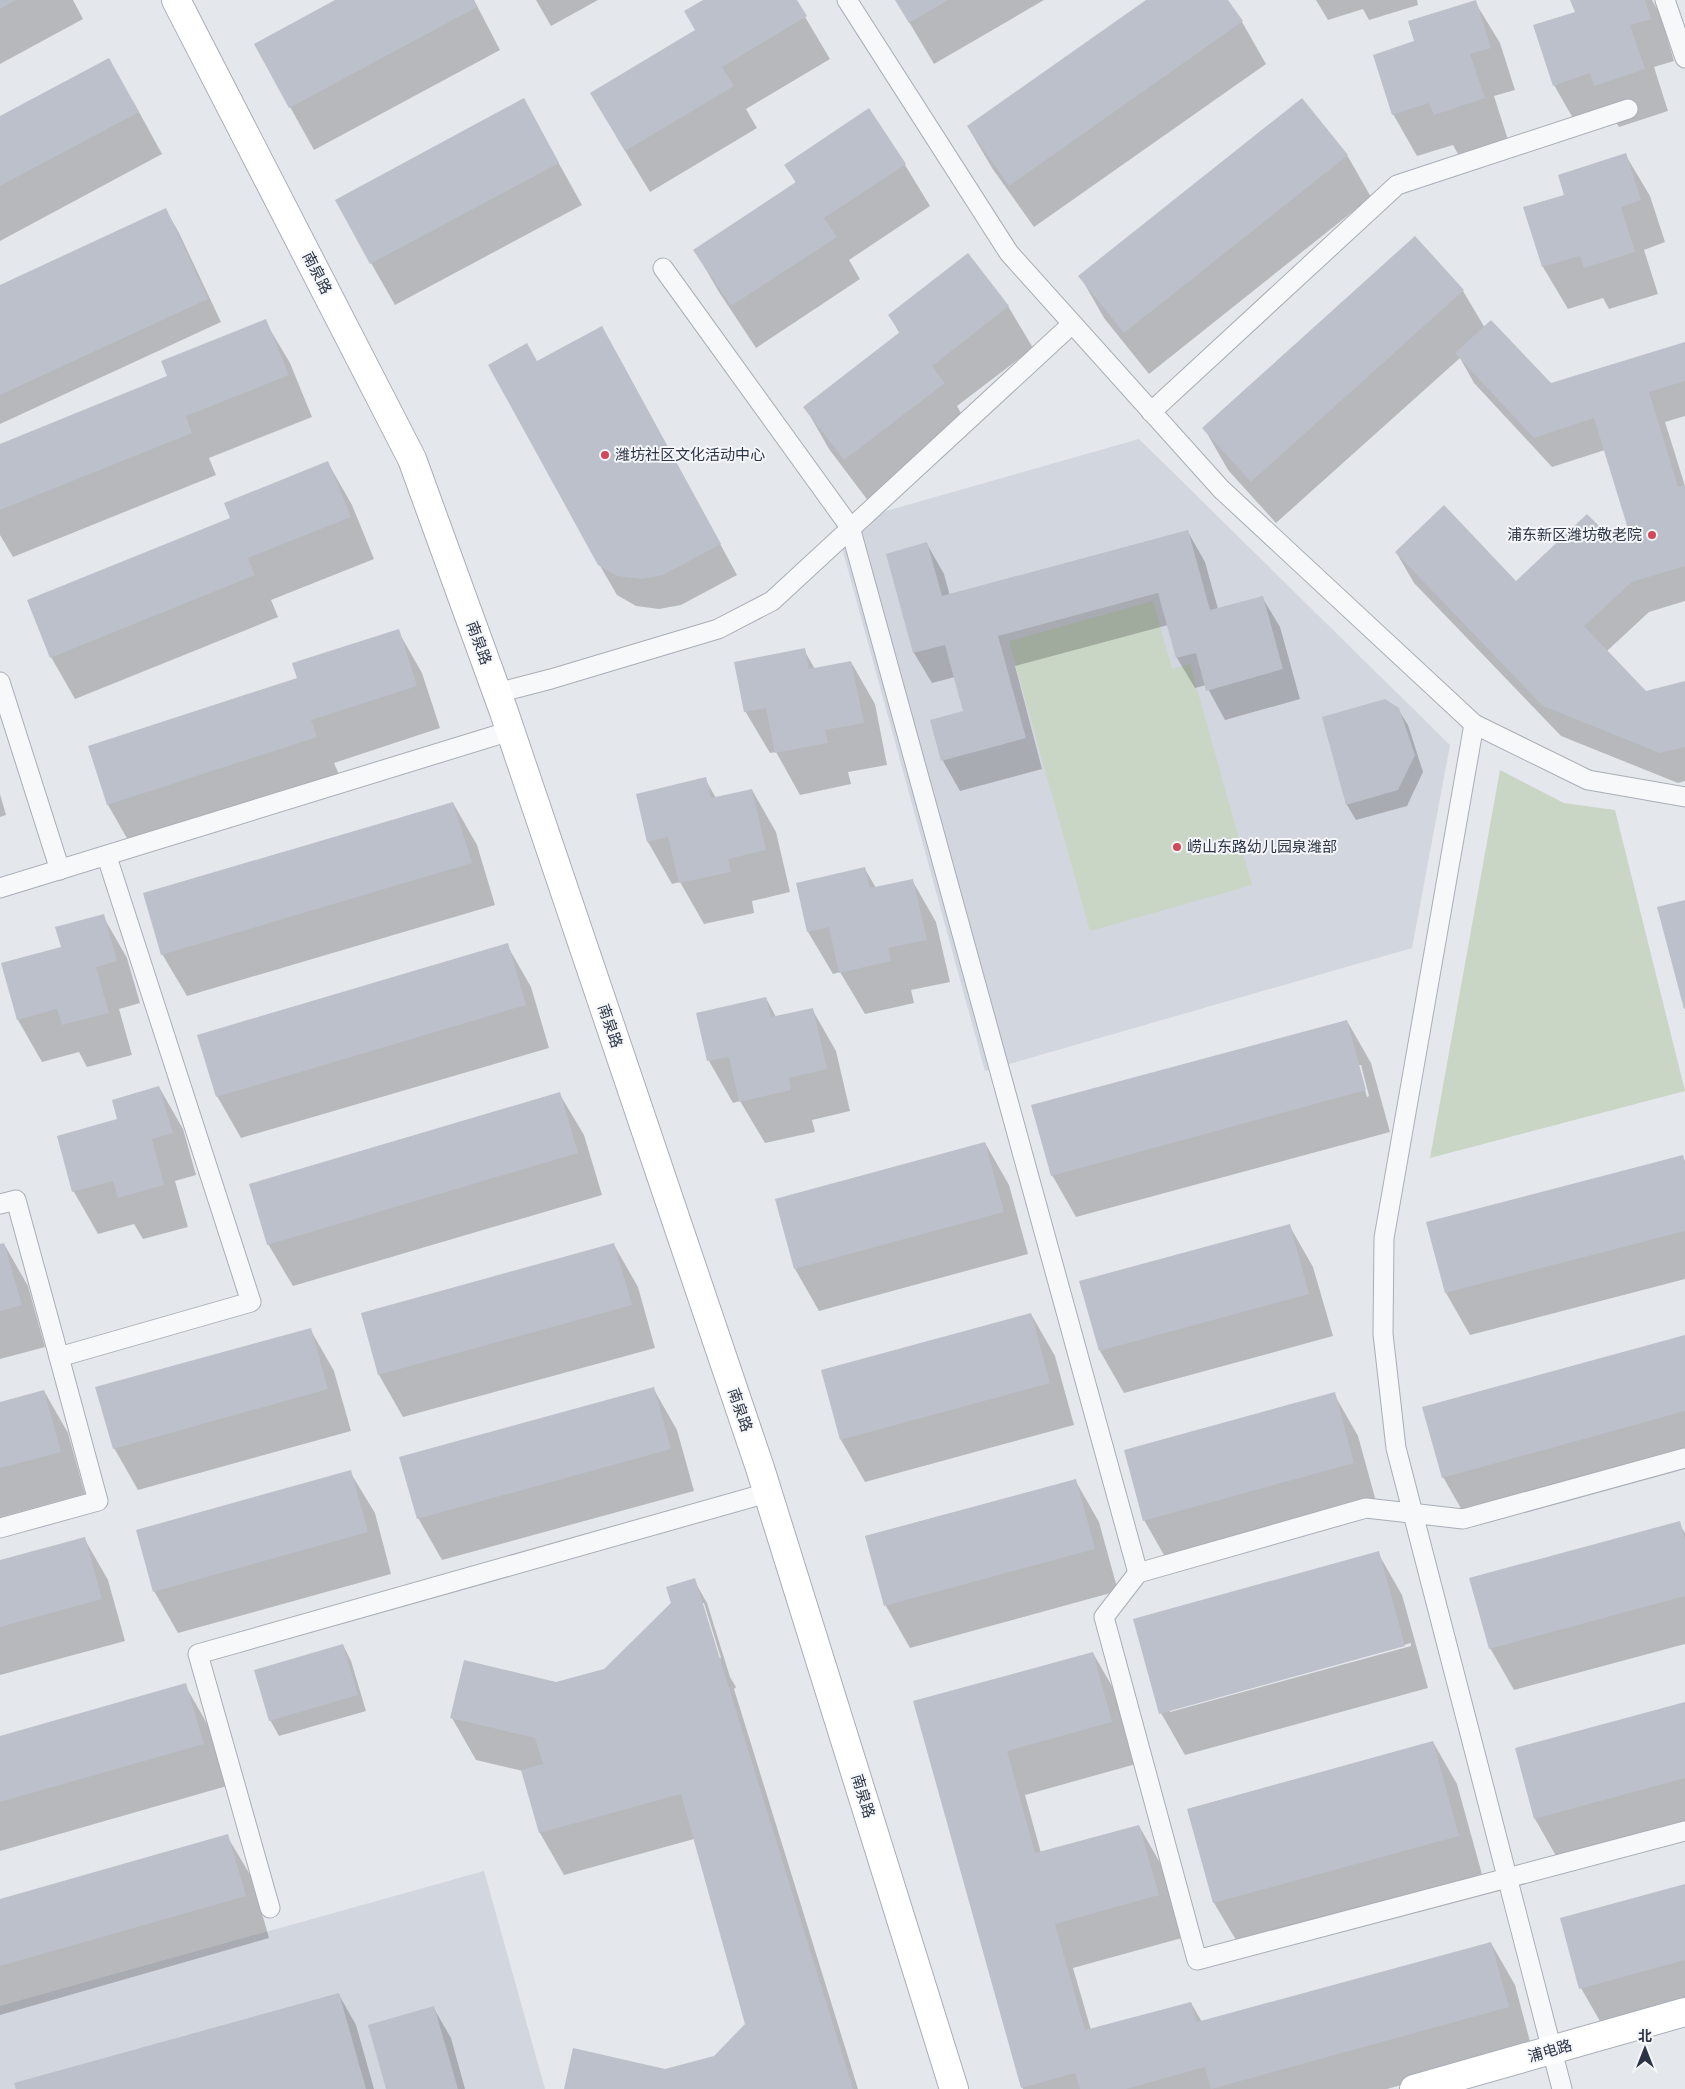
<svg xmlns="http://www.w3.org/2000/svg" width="1685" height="2089" viewBox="0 0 1685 2089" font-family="'DejaVu Sans','Noto Sans SC',sans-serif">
  <rect width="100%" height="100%" fill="#e4e7ec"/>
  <g fill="#d2d6de">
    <polygon points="1139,439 1450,745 1412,948 985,1071 839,537 858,519"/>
    <polygon points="484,1871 545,2089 0,2089 0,2006"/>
  </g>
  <g fill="#c9d6c5">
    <polygon points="1153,601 1172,669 1190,664 1252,885 1090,931 1009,641"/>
    <polygon points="1500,770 1564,803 1615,810 1685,1091 1430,1158"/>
  </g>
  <g fill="#0003" fill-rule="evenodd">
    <polygon points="0,0 73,0 83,19 0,64"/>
    <polygon points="337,0 474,0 500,50 314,150 255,44"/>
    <polygon points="536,0 598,0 551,26"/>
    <polygon points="706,0 795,0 830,59 746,109 757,128 650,192 616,136 697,31"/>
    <polygon points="896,0 1044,0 934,64"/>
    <polygon points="1148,0 1227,0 1242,22 1266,64 1034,227 992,168 968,127"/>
    <polygon points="1316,0 1417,0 1418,5 1369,20 1363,9 1328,20"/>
    <polygon points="1572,0 1652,0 1660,14 1674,61 1654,67 1668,111 1619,127 1612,116 1578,127 1554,85 1576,13"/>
    <polygon points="1475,2 1500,43 1515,90 1494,96 1508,140 1459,156 1453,145 1417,156 1393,114 1416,42"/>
    <polygon points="133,101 162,154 0,241 0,117"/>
    <polygon points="869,109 905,165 930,206 849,260 860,279 756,348 719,292 695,251 796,183 786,165"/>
    <polygon points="547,142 582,205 395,305 371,263"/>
    <polygon points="1625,154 1650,196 1665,242 1644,250 1658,294 1609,309 1603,298 1568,309 1543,267 1525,208 1566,195"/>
    <polygon points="1347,155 1371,197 1149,374 1104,318 1080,276"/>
    <polygon points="166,210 179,233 221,322 0,424 0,286"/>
    <polygon points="1415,238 1463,291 1485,328 1550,385 1685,343 1685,416 1665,422 1685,486 1685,601 1649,612 1607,651 1645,693 1685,682 1685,781 1678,783 1561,736 1414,583 1396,552 1516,583 1610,539 1631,533 1605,450 1552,467 1474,383 1460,358 1276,523 1228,470 1204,428"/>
    <polygon points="1008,306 1033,348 957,406 968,426 869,502 829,449 805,407 900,334 889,315"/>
    <polygon points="265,321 290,363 312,417 209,458 216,475 13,557 0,535 0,445 169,377"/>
    <polygon points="619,358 737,575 681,605 659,609 636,606 617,595 599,564 537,363"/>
    <polygon points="328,463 352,505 374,559 271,600 278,617 75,699 51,657 231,519"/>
    <polygon points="1188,532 1205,562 1218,609 1262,597 1280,627 1300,699 1225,720 1206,685 1195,688 1177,658 1168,625 1015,666 1042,769 960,791 943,761 965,712 955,677 932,683 914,653 887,555 927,544 944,574 950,596"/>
    <polygon points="398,631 422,673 440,728 334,763 341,779 132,847 108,805 89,747 298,679"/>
    <polygon points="804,650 815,669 851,662 875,704 887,765 848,772 851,784 800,795 776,752 770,753 745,711"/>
    <polygon points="1398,709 1408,725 1423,772 1407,806 1356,820 1347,805 1323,718"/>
    <polygon points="705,779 716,798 752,790 776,832 790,892 752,901 754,913 704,924 680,882 672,884 648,842 637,795"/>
    <polygon points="0,794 6,815 0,817"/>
    <polygon points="453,803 477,845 495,905 187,996 162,954"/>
    <polygon points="865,869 876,888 912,880 936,922 950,982 911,990 914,1003 865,1014 840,972 833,974 808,932"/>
    <polygon points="103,916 127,958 140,1003 119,1009 132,1055 87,1067 79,1052 42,1062 18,1020 2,964 62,948"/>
    <polygon points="507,945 531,987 549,1048 241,1138 217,1096"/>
    <polygon points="766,998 776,1017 812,1009 836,1051 850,1111 812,1120 815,1132 765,1143 740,1101 733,1103 709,1061"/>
    <path d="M1347 1021 1371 1063 1390 1132 1076 1217 1052 1175ZM1358 1065H1361L1369 1096 1367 1097Z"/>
    <polygon points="159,1087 183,1129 196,1175 175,1181 188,1227 143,1239 134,1224 98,1234 74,1192 59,1137 119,1120"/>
    <polygon points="559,1093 584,1135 602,1195 293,1286 268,1244"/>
    <polygon points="985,1143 1009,1185 1028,1254 819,1311 795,1269"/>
    <polygon points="1682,1157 1685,1161 1685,1279 1470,1335 1446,1293 1428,1223"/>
    <polygon points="1289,1225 1313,1267 1333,1336 1124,1393 1100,1351"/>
    <polygon points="4,1244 28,1286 45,1347 0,1359 0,1245"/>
    <polygon points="614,1245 638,1287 655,1348 403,1417 379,1375 362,1314"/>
    <polygon points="1031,1314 1055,1356 1074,1425 865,1482 841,1440"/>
    <polygon points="310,1329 334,1371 351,1431 138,1490 114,1448"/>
    <polygon points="1685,1337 1685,1460 1467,1519 1443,1477"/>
    <polygon points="653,1388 677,1430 694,1491 442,1560 418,1518"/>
    <polygon points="44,1391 68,1433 85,1494 0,1517 0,1403"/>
    <polygon points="1334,1394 1358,1436 1377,1505 1168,1562 1144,1520"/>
    <polygon points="350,1472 375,1513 391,1574 178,1633 154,1591"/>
    <polygon points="1075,1480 1099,1522 1118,1591 910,1648 886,1606 866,1536"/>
    <polygon points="1679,1523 1685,1533 1685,1644 1514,1690 1490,1648"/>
    <polygon points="84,1538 108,1580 125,1641 0,1675 0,1562"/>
    <path d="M1378 1553 1402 1595 1428 1688 1185 1755 1161 1713ZM1411 1643V1646L1170 1712V1710Z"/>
    <path d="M694 1580 707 1603 730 1677 736 1687 734 1689 858 2089H565L665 2071 714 2057 747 2025 694 1839 564 1875 540 1833 523 1771 476 1760 452 1718 556 1684 605 1670ZM701 1603H704L721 1658 718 1659Z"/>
    <polygon points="343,1645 351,1661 366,1711 279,1736 270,1720"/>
    <polygon points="1093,1653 1117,1695 1136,1764 1025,1795 1041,1853 1139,1826 1163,1868 1182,1938 1073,1968 1091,2030 1191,2003 1202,2022 1491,1943 1515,1985 1532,2049 1387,2089 1023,2089 914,1702"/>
    <polygon points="185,1685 209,1727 227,1786 0,1851 0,1737"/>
    <polygon points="1685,1703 1685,1826 1559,1861 1535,1819"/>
    <polygon points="1433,1742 1457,1784 1483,1878 1239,1945 1214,1903 1188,1809"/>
    <polygon points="227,1836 252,1878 269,1938 0,2015 0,1900"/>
    <polygon points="1685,1886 1685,2009 1605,2030 1581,1988"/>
    <polygon points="339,1995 356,2025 374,2089 17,2089"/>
    <polygon points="433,2007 451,2038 465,2089 387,2089"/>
  </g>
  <g fill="#bbc0ca">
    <polygon points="0,0 16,0 0,9"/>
    <polygon points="335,0 473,0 477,7 289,108 254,44"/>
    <polygon points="703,0 797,0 807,16 722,67 734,86 625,151 590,93 695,30 684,11"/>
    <polygon points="895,0 948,0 909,23"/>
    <polygon points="1146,0 1228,0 1243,21 1009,186 967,126"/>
    <polygon points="1476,0 1491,48 1470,54 1485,98 1434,115 1429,103 1392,115 1373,55 1414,41 1408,21"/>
    <polygon points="1570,0 1645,0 1651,19 1630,25 1645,69 1594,86 1590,73 1553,86 1533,25 1575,12"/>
    <polygon points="109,58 139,112 0,186 0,116"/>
    <polygon points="524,98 559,163 370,264 335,200"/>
    <polygon points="1302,98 1348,155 1124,333 1078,276"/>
    <polygon points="869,108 906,164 824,218 837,237 731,306 693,250 796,182 784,165"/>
    <polygon points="1626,153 1641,200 1621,207 1635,252 1584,268 1580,256 1542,267 1523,207 1564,195 1558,175"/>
    <polygon points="166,208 208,299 0,395 0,285"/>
    <polygon points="1415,236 1464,290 1251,482 1202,428"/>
    <polygon points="968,253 1009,306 932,366 945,383 844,460 803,407 900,332 888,315"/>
    <polygon points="266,319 289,375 186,416 192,433 0,510 0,444 167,376 161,361"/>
    <polygon points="1491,320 1551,383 1685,342 1685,381 1649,392 1678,487 1685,485 1685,566 1632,582 1584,626 1646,691 1685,681 1685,747 1660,753 1543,706 1395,552 1444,505 1516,581 1587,514 1611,538 1629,532 1594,418 1534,438 1455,353"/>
    <polygon points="602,326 721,544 663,575 641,579 617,576 598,565 488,365 527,343 537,361"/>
    <polygon points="328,461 351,517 248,558 255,575 50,658 27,600 230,518 224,503"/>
    <polygon points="1188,530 1210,610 1263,596 1283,669 1206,691 1196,653 1176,658 1158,593 998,636 1026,738 941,761 930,720 963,711 945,645 913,653 886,554 927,542 942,596"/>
    <polygon points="399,629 417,686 311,720 317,737 107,805 88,746 297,678 292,663"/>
    <polygon points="805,648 809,669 851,661 864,723 825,730 828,743 775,753 766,708 744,712 734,662"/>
    <polygon points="1385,699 1399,708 1415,755 1398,790 1346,805 1322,717"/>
    <polygon points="706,777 711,798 752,789 766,850 728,859 731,872 679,883 668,837 647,842 636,794"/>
    <polygon points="453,802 472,863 161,955 143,893"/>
    <polygon points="865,867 870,888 913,879 927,940 888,948 891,961 839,973 829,927 807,932 796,883"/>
    <polygon points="1685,900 1685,1009 1684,1009 1657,907"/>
    <polygon points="104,914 117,961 96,967 109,1013 62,1025 57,1009 17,1020 1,963 61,947 55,927"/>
    <polygon points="508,943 526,1005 216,1097 197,1035"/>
    <polygon points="766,997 771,1017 813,1008 827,1069 789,1078 791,1090 739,1102 729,1057 707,1061 696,1013"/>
    <polygon points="1347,1020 1366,1090 1051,1176 1031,1105"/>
    <polygon points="159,1086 173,1133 152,1139 164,1185 118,1198 113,1181 72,1192 57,1136 117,1119 112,1100"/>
    <polygon points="560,1092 578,1153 267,1245 249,1184"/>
    <polygon points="985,1142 1004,1212 794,1269 775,1199"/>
    <polygon points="1683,1155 1685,1163 1685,1231 1445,1293 1426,1222"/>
    <polygon points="1290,1224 1309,1294 1099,1351 1079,1281"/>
    <polygon points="4,1243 22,1305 0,1311 0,1244"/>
    <polygon points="614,1243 632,1305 378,1375 361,1313"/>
    <polygon points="1031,1313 1050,1383 840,1440 821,1370"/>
    <polygon points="311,1328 328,1389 113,1449 95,1387"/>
    <polygon points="1685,1335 1685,1411 1442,1478 1422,1407"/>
    <polygon points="654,1387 671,1449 417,1519 399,1457"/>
    <polygon points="44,1390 61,1452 0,1468 0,1402"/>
    <polygon points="1335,1392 1354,1463 1143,1521 1124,1450"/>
    <polygon points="351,1470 368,1532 153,1592 136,1530"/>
    <polygon points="1076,1479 1095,1549 884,1606 865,1536"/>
    <polygon points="1680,1521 1685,1540 1685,1596 1489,1649 1469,1578"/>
    <polygon points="85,1537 102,1599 0,1627 0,1560"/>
    <polygon points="1379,1551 1405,1646 1159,1714 1133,1619"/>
    <polygon points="695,1578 853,2089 564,2089 573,2048 665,2069 714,2056 745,2024 681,1794 539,1833 521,1770 543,1764 535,1738 450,1718 464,1660 556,1682 604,1669 671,1603 666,1587"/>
    <polygon points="343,1644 358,1695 269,1721 254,1670"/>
    <polygon points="1093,1652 1112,1722 1007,1751 1035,1853 1139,1825 1159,1895 1055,1924 1085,2030 1191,2002 1197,2022 1491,1942 1509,2007 1211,2089 1205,2067 1126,2089 1080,2089 1075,2073 1021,2088 913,1701"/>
    <polygon points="186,1683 204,1744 0,1802 0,1736"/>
    <polygon points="1685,1702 1685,1778 1534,1819 1515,1748"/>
    <polygon points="1433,1741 1459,1836 1213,1903 1187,1809"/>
    <polygon points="228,1834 246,1896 0,1966 0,1899"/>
    <polygon points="1685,1884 1685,1960 1579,1989 1560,1918"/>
    <polygon points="339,1993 366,2089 16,2089 14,2083"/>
    <polygon points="434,2006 458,2089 386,2089 368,2025"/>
  </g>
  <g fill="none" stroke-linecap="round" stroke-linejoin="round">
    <g stroke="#a9aeb7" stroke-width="21">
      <g id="lane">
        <polyline points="847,0 1009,253 1221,489 1474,724 1588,780 1685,797"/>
        <polyline points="1665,0 1685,58"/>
        <polyline points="663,268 850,527 1138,1573"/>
        <polyline points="1151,412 1397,185 1628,109"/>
        <polyline points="0,682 60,870"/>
        <polyline points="497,693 551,679 718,629 772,601 1072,324"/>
        <polyline points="1474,724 1384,1238 1383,1334 1396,1448 1562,2089"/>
        <polyline points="0,888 510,731"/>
        <polyline points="0,1204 16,1200 59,1357 251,1302 107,857"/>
        <polyline points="1685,1458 1463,1519 1366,1508 1138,1573 1104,1617 1197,1960 1685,1831"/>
        <polyline points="0,1528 98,1501 59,1357"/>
        <polyline points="270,1908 198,1654 767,1493"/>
      </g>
    </g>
    <g stroke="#a9aeb7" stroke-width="30">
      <g id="secondary">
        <polyline points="176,0 412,459 504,712 760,1468 954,2089"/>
        <polyline points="1414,2089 1685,2012"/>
      </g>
    </g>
    <use href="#lane" stroke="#f7f8fa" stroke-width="19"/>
    <use href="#secondary" stroke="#fff" stroke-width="28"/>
  </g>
  <g fill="#d1495b" stroke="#f4f6f9" stroke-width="2">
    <circle cx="605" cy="455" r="5"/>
    <circle cx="1652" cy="535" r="5"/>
    <circle cx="1177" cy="847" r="5"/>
  </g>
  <g text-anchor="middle" stroke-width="4" stroke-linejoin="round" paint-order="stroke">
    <g font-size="15" fill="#2b3445" stroke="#f4f6f9">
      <text transform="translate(317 273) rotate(63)" y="5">南泉路</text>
      <text transform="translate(479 643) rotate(70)" y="5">南泉路</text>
      <text transform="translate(610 1026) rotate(71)" y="5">南泉路</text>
      <text transform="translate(740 1410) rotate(71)" y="5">南泉路</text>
      <text transform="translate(863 1796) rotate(73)" y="5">南泉路</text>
      <text transform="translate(1550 2051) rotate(-16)" y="5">浦电路</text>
    </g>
    <g font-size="15" fill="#2b3445" stroke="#f4f6f9" text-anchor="start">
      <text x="615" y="460">潍坊社区文化活动中心</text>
      <text x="1642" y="540" text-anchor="end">浦东新区潍坊敬老院</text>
      <text x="1187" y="852">崂山东路幼儿园泉潍部</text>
    </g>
  </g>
  <g transform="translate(1645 2049)" stroke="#f4f6f9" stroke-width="4" paint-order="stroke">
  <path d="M0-4L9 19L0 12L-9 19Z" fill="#2b3445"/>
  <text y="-8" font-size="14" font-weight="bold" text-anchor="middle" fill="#2b3445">北</text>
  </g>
</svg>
